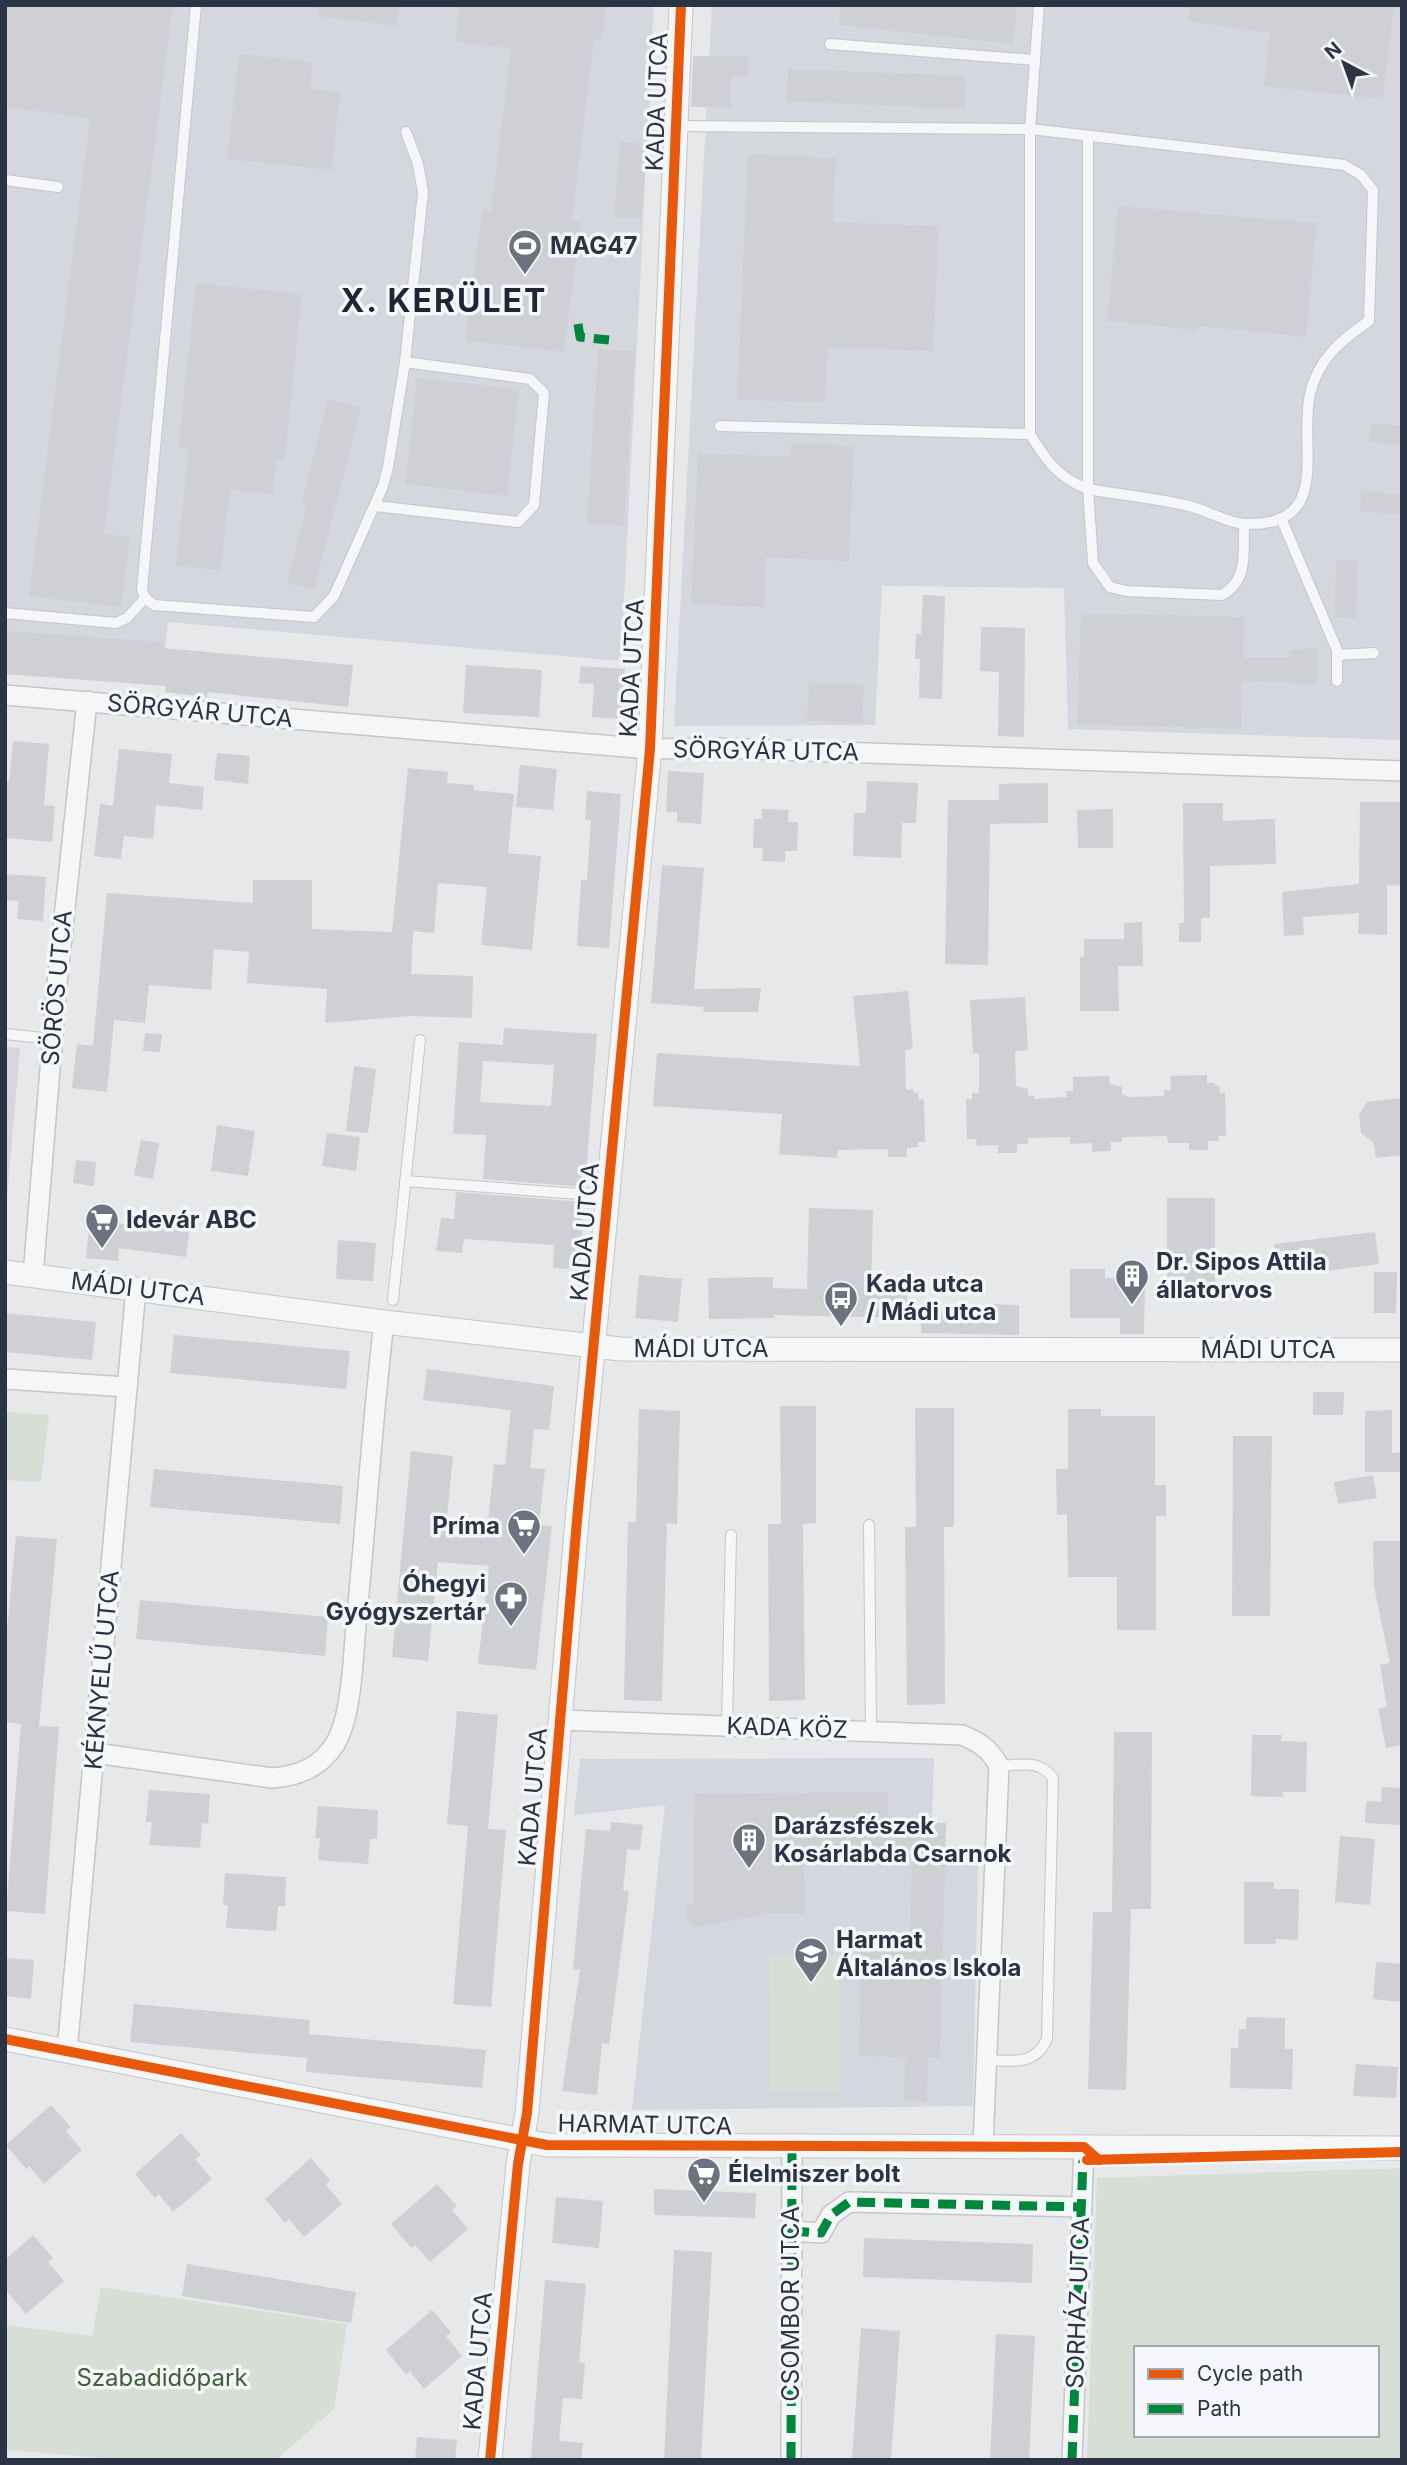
<svg xmlns="http://www.w3.org/2000/svg" width="1407" height="2465" viewBox="0 0 1407 2465" font-family="Inter,sans-serif">
  <rect width="100%" height="100%" fill="#e6e8ea"/>
  <g fill="#d4d7dd">
    <polygon points="5,5 654,5 621,661 168,622 162,680 5,668"/>
    <polygon points="712,5 1402,5 1402,740 1068,729 1064,588 882,586 875,725 674,726"/>
    <polygon points="5,1047 20,1048 5,1221"/>
    <polygon points="934,1758 932,1822 946,1823 945,1860 978,1862 973,2106 632,2110 665,1805 574,1815 580,1759"/>
  </g>
  <g fill="#d6ded6" fill-rule="evenodd">
    <polygon points="5,1412 49,1415 41,1482 5,1480"/>
    <polygon points="839,1955 840,2090 770,2091 769,1956"/>
    <path d="M1402 2168V2460H1087L1097 2178ZM1136 2348H1377V2435H1136Z"/>
    <polygon points="101,2287 347,2324 334,2409 276,2460 130,2460 5,2450 5,2325 92,2336"/>
  </g>
  <g fill="#ced0d3" fill-rule="evenodd">
    <polygon points="5,5 173,5 104,534 130,537 121,607 29,596 90,118 5,107"/>
    <polygon points="318,5 399,5 396,26 318,16"/>
    <polygon points="460,5 606,5 602,39 594,39 572,221 581,222 564,352 465,340 482,210 491,211 511,48 455,42"/>
    <polygon points="841,5 1017,5 1013,44 839,25"/>
    <polygon points="1190,5 1394,5 1383,99 1264,86 1270,33 1188,21"/>
    <polygon points="239,54 313,62 310,89 340,92 332,170 227,159"/>
    <polygon points="693,56 748,56 748,77 731,77 731,107 691,107"/>
    <polygon points="788,69 966,76 965,109 786,101"/>
    <polygon points="620,142 647,144 641,219 614,217"/>
    <polygon points="748,154 836,158 833,222 939,226 933,351 828,347 825,403 737,399"/>
    <polygon points="1118,206 1317,223 1306,337 1198,326 1197,330 1107,321"/>
    <polygon points="196,283 302,294 285,459 277,459 273,494 230,490 221,570 176,566 189,449 178,448"/>
    <polygon points="598,349 635,351 624,526 587,523"/>
    <polygon points="417,378 519,389 507,496 405,484"/>
    <polygon points="328,399 361,408 314,590 287,583 307,503 302,502"/>
    <polygon points="1371,423 1402,426 1402,445 1369,442"/>
    <polygon points="791,443 854,446 849,561 766,557 764,607 691,604 698,453 791,457"/>
    <polygon points="1361,491 1402,495 1402,515 1360,511"/>
    <polygon points="1336,560 1358,561 1356,618 1335,617"/>
    <polygon points="923,595 945,596 942,699 919,698 920,659 915,659 916,634 921,634"/>
    <polygon points="1081,613 1244,617 1243,658 1289,658 1289,650 1318,648 1318,684 1242,681 1241,729 1077,724"/>
    <polygon points="981,627 1025,628 1024,737 998,736 999,672 980,671"/>
    <polygon points="5,631 163,642 162,648 353,665 348,707 208,692 207,697 165,692 166,686 5,674"/>
    <polygon points="466,665 542,670 539,717 463,713"/>
    <polygon points="581,666 625,669 621,719 592,717 594,684 579,683"/>
    <polygon points="809,683 864,685 862,723 807,721"/>
    <polygon points="13,741 49,744 44,805 55,806 52,842 6,838 5,782 9,782"/>
    <polygon points="119,749 172,754 169,783 204,787 202,810 156,805 153,839 124,836 121,859 94,856 100,804 113,806"/>
    <polygon points="217,753 250,756 248,784 214,780"/>
    <polygon points="520,765 557,769 553,810 516,807"/>
    <polygon points="408,768 448,772 447,783 474,785 474,790 514,794 508,853 541,856 532,950 481,945 487,887 438,883 434,933 413,931 411,974 473,976 472,1018 410,1016 325,1023 327,989 247,983 249,952 214,949 211,990 149,985 145,1023 114,1020 107,1092 72,1088 77,1044 93,1046 107,893 253,903 253,880 312,880 312,929 392,932"/>
    <polygon points="668,771 704,773 701,824 677,822 677,812 666,812"/>
    <polygon points="867,781 918,783 916,823 902,823 901,858 853,856 854,813 866,813"/>
    <polygon points="1048,783 1048,823 990,824 988,965 945,964 948,800 999,800 999,784"/>
    <polygon points="587,791 621,794 609,948 577,946 581,880 587,880 591,820 585,820"/>
    <polygon points="1360,802 1402,802 1402,886 1387,885 1387,935 1358,934 1359,913 1303,917 1304,935 1284,936 1282,892 1359,884"/>
    <polygon points="1183,803 1223,803 1223,821 1275,819 1276,864 1210,866 1210,918 1201,918 1201,942 1179,942 1179,923 1184,923"/>
    <polygon points="762,809 789,810 788,822 798,822 797,851 785,851 785,862 762,861 763,848 753,848 754,819 762,819"/>
    <polygon points="1113,809 1113,848 1078,848 1077,810"/>
    <polygon points="662,865 704,868 694,989 761,988 758,1012 703,1012 704,1007 651,1003"/>
    <polygon points="5,874 46,877 43,921 17,919 19,901 5,900"/>
    <polygon points="1142,922 1143,966 1118,966 1119,1011 1080,1011 1080,957 1084,957 1084,939 1124,939 1124,923"/>
    <polygon points="908,991 913,1049 905,1050 906,1090 913,1089 914,1093 918,1092 919,1100 924,1099 925,1142 918,1142 918,1147 907,1148 907,1157 888,1157 888,1149 838,1150 837,1158 779,1154 782,1114 653,1106 657,1053 860,1066 853,996"/>
    <polygon points="1025,997 1028,1050 1015,1051 1016,1086 1028,1089 1028,1096 1034,1096 1034,1099 1067,1097 1066,1091 1073,1091 1073,1077 1109,1076 1110,1084 1122,1087 1122,1094 1128,1097 1164,1096 1164,1090 1171,1090 1170,1076 1207,1075 1207,1083 1214,1083 1215,1086 1219,1086 1220,1093 1225,1093 1226,1136 1219,1136 1219,1141 1208,1141 1208,1150 1189,1150 1189,1143 1168,1143 1167,1136 1122,1137 1122,1142 1111,1142 1111,1151 1092,1152 1092,1143 1070,1144 1070,1137 1028,1138 1028,1144 1017,1144 1017,1153 998,1153 998,1145 977,1146 976,1139 967,1139 966,1099 972,1099 972,1093 979,1093 979,1053 973,1053 970,1000"/>
    <path d="M504 1028 597 1034 585 1187 483 1179 486 1135 453 1134 459 1042 503 1045ZM483 1061 554 1065 551 1106 480 1102Z"/>
    <polygon points="145,1033 162,1034 160,1052 143,1051"/>
    <polygon points="354,1066 376,1069 368,1133 346,1131"/>
    <polygon points="1402,1098 1402,1155 1376,1158 1373,1142 1361,1133 1359,1115 1367,1102"/>
    <polygon points="217,1125 255,1131 248,1176 211,1171"/>
    <polygon points="327,1133 360,1137 356,1171 322,1166"/>
    <polygon points="141,1140 159,1143 153,1179 134,1175"/>
    <polygon points="76,1160 96,1162 94,1186 73,1183"/>
    <polygon points="456,1192 584,1202 580,1270 553,1268 554,1245 464,1239 462,1253 436,1251 441,1218 454,1219"/>
    <polygon points="1167,1198 1215,1198 1215,1290 1167,1291"/>
    <polygon points="809,1208 873,1210 871,1293 907,1294 907,1318 774,1315 774,1318 709,1319 708,1278 773,1277 773,1288 807,1289"/>
    <polygon points="144,1219 190,1226 186,1257 119,1248 118,1261 86,1258 90,1220 143,1226"/>
    <polygon points="1375,1232 1379,1264 1311,1273 1310,1266 1276,1269 1274,1244"/>
    <polygon points="338,1240 376,1243 373,1281 336,1279"/>
    <polygon points="1070,1269 1105,1269 1105,1278 1145,1278 1144,1334 1120,1334 1120,1318 1070,1318"/>
    <polygon points="1374,1272 1397,1272 1396,1313 1374,1313"/>
    <polygon points="639,1275 682,1279 678,1322 635,1318"/>
    <polygon points="987,1304 1019,1305 1019,1335 921,1333 921,1312 987,1310"/>
    <polygon points="5,1313 96,1322 92,1360 5,1352"/>
    <polygon points="174,1335 350,1351 346,1389 170,1373"/>
    <polygon points="427,1369 554,1386 549,1430 534,1429 530,1468 545,1469 539,1525 552,1526 536,1670 478,1664 489,1566 438,1562 428,1661 392,1657 411,1451 453,1456 447,1517 488,1521 494,1464 505,1465 511,1410 423,1400"/>
    <polygon points="1313,1392 1344,1392 1343,1415 1313,1415"/>
    <polygon points="780,1406 816,1406 816,1523 803,1524 805,1700 769,1701 768,1524 781,1524"/>
    <polygon points="915,1408 954,1408 954,1527 944,1527 945,1704 907,1705 905,1527 916,1527"/>
    <polygon points="639,1409 680,1411 677,1524 667,1523 662,1701 624,1700 628,1522 636,1522"/>
    <polygon points="1068,1409 1101,1409 1101,1416 1155,1416 1155,1485 1166,1485 1166,1516 1156,1516 1156,1630 1117,1630 1117,1577 1068,1577 1067,1514 1057,1515 1056,1469 1068,1469"/>
    <polygon points="1392,1410 1392,1453 1402,1452 1402,1472 1365,1472 1365,1411"/>
    <polygon points="1233,1436 1272,1436 1270,1616 1232,1616"/>
    <polygon points="154,1469 343,1486 340,1524 150,1507"/>
    <polygon points="1373,1475 1377,1498 1338,1504 1334,1482"/>
    <polygon points="16,1536 57,1539 39,1726 59,1727 45,1914 6,1911 21,1724 5,1722 5,1650"/>
    <polygon points="1373,1541 1402,1541 1402,1745 1386,1748 1378,1709 1387,1707 1380,1665 1390,1663 1374,1587"/>
    <polygon points="140,1600 328,1617 325,1656 136,1639"/>
    <polygon points="457,1711 498,1715 488,1829 506,1830 491,2007 453,2004 468,1826 447,1824"/>
    <polygon points="1114,1732 1152,1732 1151,1909 1131,1909 1126,2090 1088,2089 1093,1912 1112,1912"/>
    <polygon points="1252,1735 1282,1735 1281,1741 1307,1742 1306,1792 1283,1792 1283,1797 1251,1796"/>
    <polygon points="1382,1787 1402,1788 1402,1825 1365,1823 1366,1801 1381,1802"/>
    <polygon points="149,1790 210,1794 208,1824 202,1823 200,1848 149,1845 152,1822 146,1822"/>
    <polygon points="888,1792 888,1822 946,1823 940,2058 928,2058 927,2101 904,2100 905,2057 859,2056 861,1944 910,1945 912,1857 804,1857 805,1914 768,1914 695,1927 686,1919 686,1904 693,1904 694,1794"/>
    <polygon points="318,1806 378,1810 377,1839 370,1839 368,1864 318,1860 320,1838 315,1838"/>
    <polygon points="611,1822 643,1825 640,1850 627,1849 623,1890 629,1891 609,2044 602,2043 597,2095 562,2091 580,1970 573,1969 586,1829 610,1831"/>
    <polygon points="1340,1836 1375,1839 1370,1905 1335,1902"/>
    <polygon points="225,1873 286,1877 285,1906 278,1906 276,1931 226,1928 228,1905 223,1905"/>
    <polygon points="1244,1882 1274,1882 1274,1889 1299,1889 1298,1940 1275,1939 1276,1944 1244,1944"/>
    <polygon points="5,1958 34,1960 31,1999 5,1996"/>
    <polygon points="1376,1962 1402,1964 1402,2002 1373,1999"/>
    <polygon points="134,2004 310,2020 309,2034 486,2050 482,2088 306,2072 307,2058 130,2042"/>
    <polygon points="1246,2017 1285,2018 1285,2049 1293,2049 1292,2089 1230,2088 1231,2048 1238,2048 1239,2029 1246,2029"/>
    <polygon points="1356,2064 1398,2067 1396,2098 1353,2096"/>
    <polygon points="51,2105 71,2127 66,2131 82,2150 44,2184 29,2166 26,2169 6,2145"/>
    <polygon points="181,2133 201,2155 195,2159 212,2179 173,2212 159,2194 155,2198 135,2174"/>
    <polygon points="311,2158 330,2180 326,2185 342,2204 304,2237 289,2219 285,2223 265,2199"/>
    <polygon points="437,2184 457,2206 452,2210 468,2229 430,2262 415,2245 411,2248 391,2224"/>
    <polygon points="654,2189 756,2193 755,2218 654,2215"/>
    <polygon points="556,2197 603,2201 599,2248 552,2243"/>
    <polygon points="33,2235 53,2258 48,2262 64,2281 26,2314 5,2289 5,2260"/>
    <polygon points="864,2238 1033,2244 1032,2283 863,2277"/>
    <polygon points="674,2250 712,2252 701,2460 664,2460"/>
    <polygon points="187,2264 356,2292 351,2323 182,2296"/>
    <polygon points="545,2280 586,2284 579,2362 585,2363 582,2399 563,2398 559,2441 583,2443 581,2460 531,2460"/>
    <polygon points="432,2310 451,2332 446,2336 462,2356 424,2389 410,2371 406,2375 386,2350"/>
    <polygon points="861,2328 900,2331 891,2460 852,2460"/>
    <polygon points="996,2334 1035,2336 1029,2460 990,2460"/>
    <polygon points="417,2437 457,2440 455,2460 415,2460"/>
  </g>
  <g fill="none" stroke-linecap="round" stroke-linejoin="round">
    <g stroke="#c4c6c8" stroke-width="12">
      <g id="service">
        <polyline points="196,5 142,589 145,598 154,605 314,617 334,596 383,486 388,467 405,362 423,192 418,164 406,132"/>
        <path d="M1039 5 1030 129V434C1046 460 1058 478 1088 489L1093 563 1110 587 1126 591 1222 595C1249 580 1243 551 1244 524"/>
        <polyline points="830,44 1035,60"/>
        <path d="M677 126 1030 129 1344 165 1361 175 1373 190 1369 321C1341 340 1318 359 1310 394 1298 447 1334 527 1245 524 1226 523 1207 510 1189 506 1156 498 1121 495 1088 489V136"/>
        <polyline points="5,180 58,187"/>
        <polyline points="720,426 1030,434"/>
        <polyline points="375,506 518,522 534,505 544,393 530,379 405,362"/>
        <polyline points="1281,518 1337,650 1337,681"/>
        <polyline points="5,613 116,623 127,618 145,598"/>
        <polyline points="1337,655 1374,653"/>
        <polyline points="5,1034 52,1039"/>
        <polyline points="405,1181 607,1196"/>
        <polyline points="393,1300 420,1040"/>
        <polyline points="869,1525 871,1731"/>
        <polyline points="727,1726 731,1535"/>
        <path d="M986 2060C1012 2061 1035 2066 1047 2039L1053 1778C1039 1759 1021 1765 999 1766"/>
      </g>
    </g>
    <g stroke="#c4c6c8" stroke-width="22">
      <g id="minor">
        <polyline points="5,695 650,749 719,748 1402,771"/>
        <polyline points="33,1276 57,984 87,701"/>
        <polyline points="5,1379 127,1387"/>
        <path d="M561 1720 962 1735C979 1742 990 1749 999 1766L983 2145"/>
        <path d="M95 1753 272 1778C298 1776 320 1768 335 1744 352 1716 353 1658 356 1625 366 1524 372 1423 384 1322"/>
        <polyline points="67,2052 136,1289"/>
        <polyline points="791,2231 821,2233 831,2215 849,2202 1082,2207"/>
        <polyline points="791,2460 792,2148"/>
        <polyline points="1072,2460 1084,2147"/>
      </g>
    </g>
    <g stroke="#c4c6c8" stroke-width="25">
      <g id="tertiary">
        <polyline points="5,1272 384,1322 620,1349 1402,1350"/>
        <polyline points="5,2039 547,2145 1402,2148"/>
        <polyline points="490,2460 518,2164 527,2113 577,1520 650,749 681,5"/>
      </g>
    </g>
    <use href="#service" stroke="#f5f6f7" stroke-width="10"/>
    <use href="#minor" stroke="#f5f6f7" stroke-width="19"/>
    <use href="#tertiary" stroke="#f5f6f7" stroke-width="23"/>
    <g stroke="#00873e" stroke-width="9" stroke-dasharray="18 9" stroke-linecap="butt">
      <polyline points="578,324 580,337 609,340"/>
      <polyline points="791,2231 821,2233 831,2215 849,2202 1082,2207"/>
      <polyline points="791,2460 792,2148"/>
      <polyline points="1072,2460 1083,2160"/>
    </g>
    <g stroke="#f4f6f9" stroke-width="15">
      <g id="cycleway">
        <polyline points="5,2039 547,2145 1084,2147 1099,2160"/>
        <polyline points="1087,2160 1402,2152"/>
        <polyline points="490,2460 518,2164 527,2113 577,1520 650,749 681,5"/>
      </g>
    </g>
    <use href="#cycleway" stroke="#e8590c" stroke-width="10"/>
  </g>
  <defs>
    <g id="stadium-pin" transform="scale(1.75)"><path d="M0 17L-7.5 6A9.5 9.5 0 1 1 7.5 6Z" fill="#6c737f" stroke="#f4f6f9"/><path d="M0-5a6.5 5 0 1 0 0 10a6.5 5 0 1 0 0-10ZM-3.5-1.8h7v3.6h-7Z" fill="#fff"/></g>
    <g id="supermarket-pin" transform="scale(1.75)"><path d="M0 17L-7.5 6A9.5 9.5 0 1 1 7.5 6Z" fill="#6c737f" stroke="#f4f6f9"/><path d="M-6-5.5h2.5l.6 2H6L4.5 2H-2.5L-4.4-4H-6ZM-1.5 3.2a1.3 1.3 0 1 0 .1 0ZM3 3.2a1.3 1.3 0 1 0 .1 0Z" fill="#fff"/></g>
    <g id="building-pin" transform="scale(1.75)"><path d="M0 17L-7.5 6A9.5 9.5 0 1 1 7.5 6Z" fill="#6c737f" stroke="#f4f6f9"/><path d="M-4-6H4V6H1V3H-1V6H-4ZM-2.5-4.3h1.7v1.8h-1.7ZM.8-4.3h1.7v1.8H.8ZM-2.5-1h1.7V.8h-1.7ZM.8-1h1.7V.8H.8Z" fill="#fff"/></g>
    <g id="bus-pin" transform="scale(1.75)"><path d="M0 17L-7.5 6A9.5 9.5 0 1 1 7.5 6Z" fill="#6c737f" stroke="#f4f6f9"/><path d="M-5-6H5V4H4V6H2V4H-2V6H-4V4H-5ZM-3.5-4V0h7V-4ZM-3.5 1.2v1.5H-2V1.2ZM2 1.2v1.5H3.5V1.2Z" fill="#fff"/></g>
    <g id="pharmacy-pin" transform="scale(1.75)"><path d="M0 17L-7.5 6A9.5 9.5 0 1 1 7.5 6Z" fill="#6c737f" stroke="#f4f6f9"/><path d="M-2-6h4v4h4v4h-4v4h-4v-4h-4v-4h4Z" fill="#fff"/></g>
    <g id="school-pin" transform="scale(1.75)"><path d="M0 17L-7.5 6A9.5 9.5 0 1 1 7.5 6Z" fill="#6c737f" stroke="#f4f6f9"/><path d="M0-5L7-2L0 1L-7-2ZM-4 1L0 2.5L4 1V4Q0 6-4 4Z" fill="#fff"/></g>
  </defs>
  <g fill-rule="evenodd">
    <use href="#stadium-pin" x="525" y="246"/>
    <use href="#supermarket-pin" x="102" y="1220"/>
    <use href="#building-pin" x="1132" y="1276"/>
    <use href="#bus-pin" x="841" y="1298"/>
    <use href="#supermarket-pin" x="524" y="1526"/>
    <use href="#pharmacy-pin" x="511" y="1598"/>
    <use href="#building-pin" x="749" y="1840"/>
    <use href="#school-pin" x="811" y="1954"/>
    <use href="#supermarket-pin" x="704" y="2174"/>
  </g>
  <g text-anchor="middle" stroke-width="7" stroke-linejoin="round" paint-order="stroke">
    <g font-size="24" fill="#2b3445" stroke="#f4f6f9">
      <text transform="translate(657 102) rotate(-88)" y="8">KADA UTCA</text>
      <text transform="translate(632 668) rotate(-87)" y="8">KADA UTCA</text>
      <text transform="translate(200 711) rotate(5)" y="8">SÖRGYÁR UTCA</text>
      <text transform="translate(766 751) rotate(1)" y="8">SÖRGYÁR UTCA</text>
      <text transform="translate(57 988) rotate(-85)" y="8">SÖRÖS UTCA</text>
      <text transform="translate(585 1232) rotate(-85)" y="8">KADA UTCA</text>
      <text transform="translate(138 1289) rotate(7)" y="8">MÁDI UTCA</text>
      <text x="701" y="1357">MÁDI UTCA</text>
      <text x="1268" y="1358">MÁDI UTCA</text>
      <text transform="translate(102 1670) rotate(-85)" y="8">KÉKNYELŰ UTCA</text>
      <text transform="translate(787 1728) rotate(2)" y="8">KADA KÖZ</text>
      <text transform="translate(533 1797) rotate(-85)" y="8">KADA UTCA</text>
      <text transform="translate(645 2125) rotate(1)" y="8">HARMAT UTCA</text>
      <text transform="translate(1078 2303) rotate(-88)" y="8">SORHÁZ UTCA</text>
      <text transform="translate(791 2304) rotate(-90)" y="8">CSOMBOR UTCA</text>
      <text transform="translate(478 2361) rotate(-85)" y="8">KADA UTCA</text>
    </g>
    <g font-size="24" font-weight="bold" fill="#2b3445" stroke="#f4f6f9" text-anchor="start">
      <text x="550" y="254">MAG47</text>
      <text x="126" y="1228">Idevár ABC</text>
      <text x="1156" y="1270">Dr. Sipos Attila<tspan x="1156" dy="28">állatorvos</tspan></text>
      <text x="866" y="1292">Kada utca<tspan x="866" dy="28">/ Mádi utca</tspan></text>
      <text x="500" y="1534" text-anchor="end">Príma</text>
      <text x="486" y="1592" text-anchor="end">Óhegyi<tspan x="486" dy="28">Gyógyszertár</tspan></text>
      <text x="774" y="1834">Darázsfészek<tspan x="774" dy="28">Kosárlabda Csarnok</tspan></text>
      <text x="836" y="1948">Harmat<tspan x="836" dy="28">Általános Iskola</tspan></text>
      <text x="728" y="2182">Élelmiszer bolt</text>
    </g>
    <g font-size="24" fill="#3f6138" stroke="#f4f6f9">
      <text x="162" y="2386">Szabadidőpark</text>
    </g>
    <g font-size="32" font-weight="bold" letter-spacing="2" fill="#1d2536" stroke="#f4f6f9">
      <text x="444" y="312">X. KERÜLET</text>
    </g>
  </g>
  <rect width="1407" height="2465" fill="none" stroke="#2b3445" stroke-width="14"/>
  <rect x="1134" y="2346" width="245" height="91" fill="#f4f6f9" stroke="#a4a8b1" stroke-width="2"/>
  <rect x="1148" y="2369" width="35" height="10" fill="#e8590c" stroke="#a4a8b1" stroke-width="2"/>
  <text x="1197" y="2381" font-size="21" fill="#2b3445">Cycle path</text>
  <rect x="1148" y="2404" width="35" height="10" fill="#00873e" stroke="#a4a8b1" stroke-width="2"/>
  <text x="1197" y="2416" font-size="21" fill="#2b3445">Path</text>
  <g transform="translate(1344 63) rotate(319)" stroke="#f4f6f9" stroke-width="5" paint-order="stroke">
  <path d="M0-5L12 26L0 18L-12 26Z" fill="#2b3445"/>
  <text y="-10" font-size="19" font-weight="bold" text-anchor="middle" fill="#2b3445">N</text>
  </g>
</svg>
